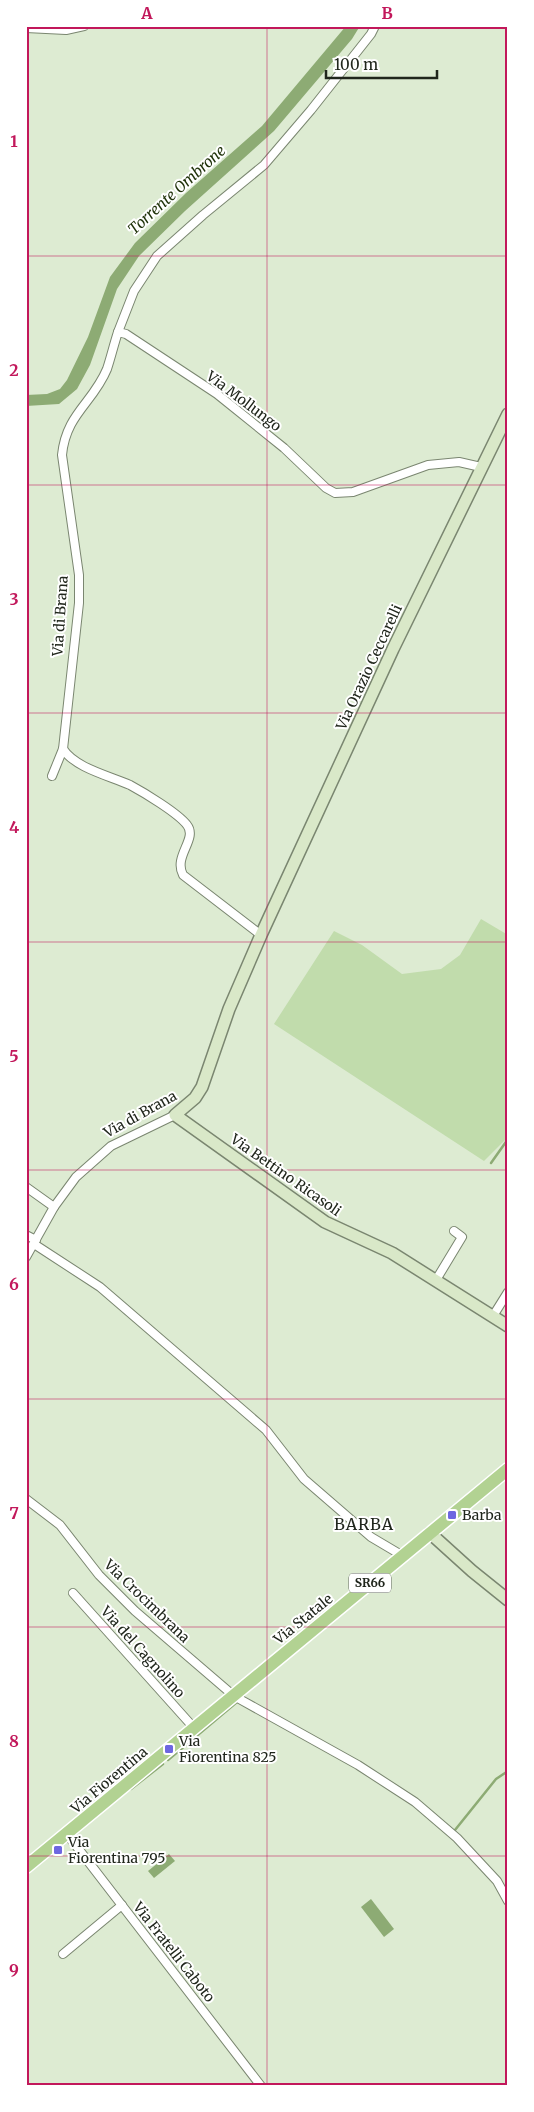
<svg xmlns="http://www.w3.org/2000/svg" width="534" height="2112" viewBox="0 0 534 2112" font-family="Merriweather,serif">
  <rect width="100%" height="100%" fill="#ddebd2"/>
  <polygon fill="#c1dcac" points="481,919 508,935 508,1137 484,1161 274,1024 334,931 362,945 402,974 441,969 460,955"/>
  <g fill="#8dab74">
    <polygon points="346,26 360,26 352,39 274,131 185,211 139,256 117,289 90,365 77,389 59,404 26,406 26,395 47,394 60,389 67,380 88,337 110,277 135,243 186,193 262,126"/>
    <polygon points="169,1854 175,1861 154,1878 148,1871"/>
    <polygon points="371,1899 394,1929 384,1937 361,1907"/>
  </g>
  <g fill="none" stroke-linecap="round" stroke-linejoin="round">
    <g stroke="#8dab74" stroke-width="2.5">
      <polyline points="491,1163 508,1139"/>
      <polyline points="168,1760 237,1702"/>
      <polyline points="131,1789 163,1764"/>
      <polyline points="455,1830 496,1779 508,1771"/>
    </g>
    <g stroke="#7a8670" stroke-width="10">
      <g id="street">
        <polyline points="26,28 66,30 84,26"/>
        <polyline points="118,332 134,291 157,256 203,215 264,165 311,110 371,34 375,26"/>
        <path d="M63 749C75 768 110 776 130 785 143 792 178 813 187 825 198 839 173 856 183 875L261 935"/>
        <path d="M52 776 63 749 79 603V575L62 455C66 414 93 403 107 369 111 357 114 344 118 332L126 334 217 394 284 448 326 488 335 493 353 492 428 465 459 462 481 467"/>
        <polyline points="26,1187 54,1207"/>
        <polyline points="26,1235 36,1240"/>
        <polyline points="34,1244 100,1287 266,1430 304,1479 371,1537 403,1556"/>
        <polyline points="26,1257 54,1207 76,1177 111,1146 175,1115"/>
        <polyline points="436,1280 462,1237 454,1231"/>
        <polyline points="493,1316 508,1292"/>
        <polyline points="26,1499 60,1525 99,1575 135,1611 234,1696 358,1765 415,1802 457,1838 497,1881 508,1901"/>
        <polyline points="73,1593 194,1728"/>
        <polyline points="67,1834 261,2086"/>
        <polyline points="63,1954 122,1905"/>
      </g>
    </g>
    <g stroke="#7a8670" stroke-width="14">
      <g id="secondary">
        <polyline points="508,414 393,649 261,935 229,1009 202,1087 195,1098 175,1115 325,1222 392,1253 508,1326"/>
        <polyline points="430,1533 472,1571 508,1600"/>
      </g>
    </g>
    <g stroke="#fff" stroke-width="15">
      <polyline id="primary" points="26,1867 508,1469"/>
    </g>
    <use href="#street" stroke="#fff" stroke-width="8"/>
    <use href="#secondary" stroke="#d9e8c8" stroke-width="11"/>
    <use href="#primary" stroke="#b2d292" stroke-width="12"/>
  </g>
  <path fill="none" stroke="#c2185b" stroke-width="1" stroke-opacity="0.55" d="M267 26V2086M26 256H508M26 485H508M26 713H508M26 942H508M26 1170H508M26 1399H508M26 1627H508M26 1856H508"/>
  <g fill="#6d67e1" stroke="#fff" stroke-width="2">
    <rect x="447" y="1510" width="10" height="10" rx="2.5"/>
    <rect x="164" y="1744" width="10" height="10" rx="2.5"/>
    <rect x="53" y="1845" width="10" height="10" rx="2.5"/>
  </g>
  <g text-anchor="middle" stroke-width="4" stroke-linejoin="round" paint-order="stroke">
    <rect fill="#fff" stroke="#636760" stroke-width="1" x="349" y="1573.5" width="42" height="19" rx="4"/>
    <g font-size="12" font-weight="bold" fill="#20261c">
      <text x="370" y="1587">SR66</text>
    </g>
    <g font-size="14" fill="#20261c" stroke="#fff">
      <text transform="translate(244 401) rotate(37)" y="5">Via Mollungo</text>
      <text transform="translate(60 616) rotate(-86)" y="5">Via di Brana</text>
      <text transform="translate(369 667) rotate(-65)" y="5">Via Orazio Ceccarelli</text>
      <text transform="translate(140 1114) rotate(-29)" y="5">Via di Brana</text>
      <text transform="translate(286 1175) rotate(35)" y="5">Via Bettino Ricasoli</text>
      <text transform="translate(147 1601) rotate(44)" y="5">Via Crocimbrana</text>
      <text transform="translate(303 1619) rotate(-39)" y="5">Via Statale</text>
      <text transform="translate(143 1652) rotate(48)" y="5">Via del Cagnolino</text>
      <text transform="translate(109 1780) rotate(-40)" y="5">Via Fiorentina</text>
      <text transform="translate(174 1952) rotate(52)" y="5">Via Fratelli Caboto</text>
    </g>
    <g font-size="14" fill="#20261c" stroke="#fff" text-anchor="start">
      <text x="462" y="1520">Barba</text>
      <text x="179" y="1746">Via<tspan x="179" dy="16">Fiorentina 825</tspan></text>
      <text x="68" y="1847">Via<tspan x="68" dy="16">Fiorentina 795</tspan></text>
    </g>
    <g font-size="15" font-style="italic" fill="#1f3209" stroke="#fff">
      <text transform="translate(177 190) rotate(-42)" y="5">Torrente Ombrone</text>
    </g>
    <g font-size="16" letter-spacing="1" fill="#20261c" stroke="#fff">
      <text x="364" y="1530">BARBA</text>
    </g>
  </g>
  <rect width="534" height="2112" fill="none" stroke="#ffffff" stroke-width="55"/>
  <path d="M326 70v8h111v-8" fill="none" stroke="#20261c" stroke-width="2.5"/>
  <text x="334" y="70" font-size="15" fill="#20261c" stroke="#ffffff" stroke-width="4" paint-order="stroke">100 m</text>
  <rect x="28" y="28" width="478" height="2056" fill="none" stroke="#c2185b" stroke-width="2"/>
  <g font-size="16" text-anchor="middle" font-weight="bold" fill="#c2185b">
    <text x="147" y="19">A</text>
    <text x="387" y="19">B</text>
    <text x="14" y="147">1</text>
    <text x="14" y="376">2</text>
    <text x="14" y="605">3</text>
    <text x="14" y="833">4</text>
    <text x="14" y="1062">5</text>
    <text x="14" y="1290">6</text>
    <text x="14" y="1519">7</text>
    <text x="14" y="1747">8</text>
    <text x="14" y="1976">9</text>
  </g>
</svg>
